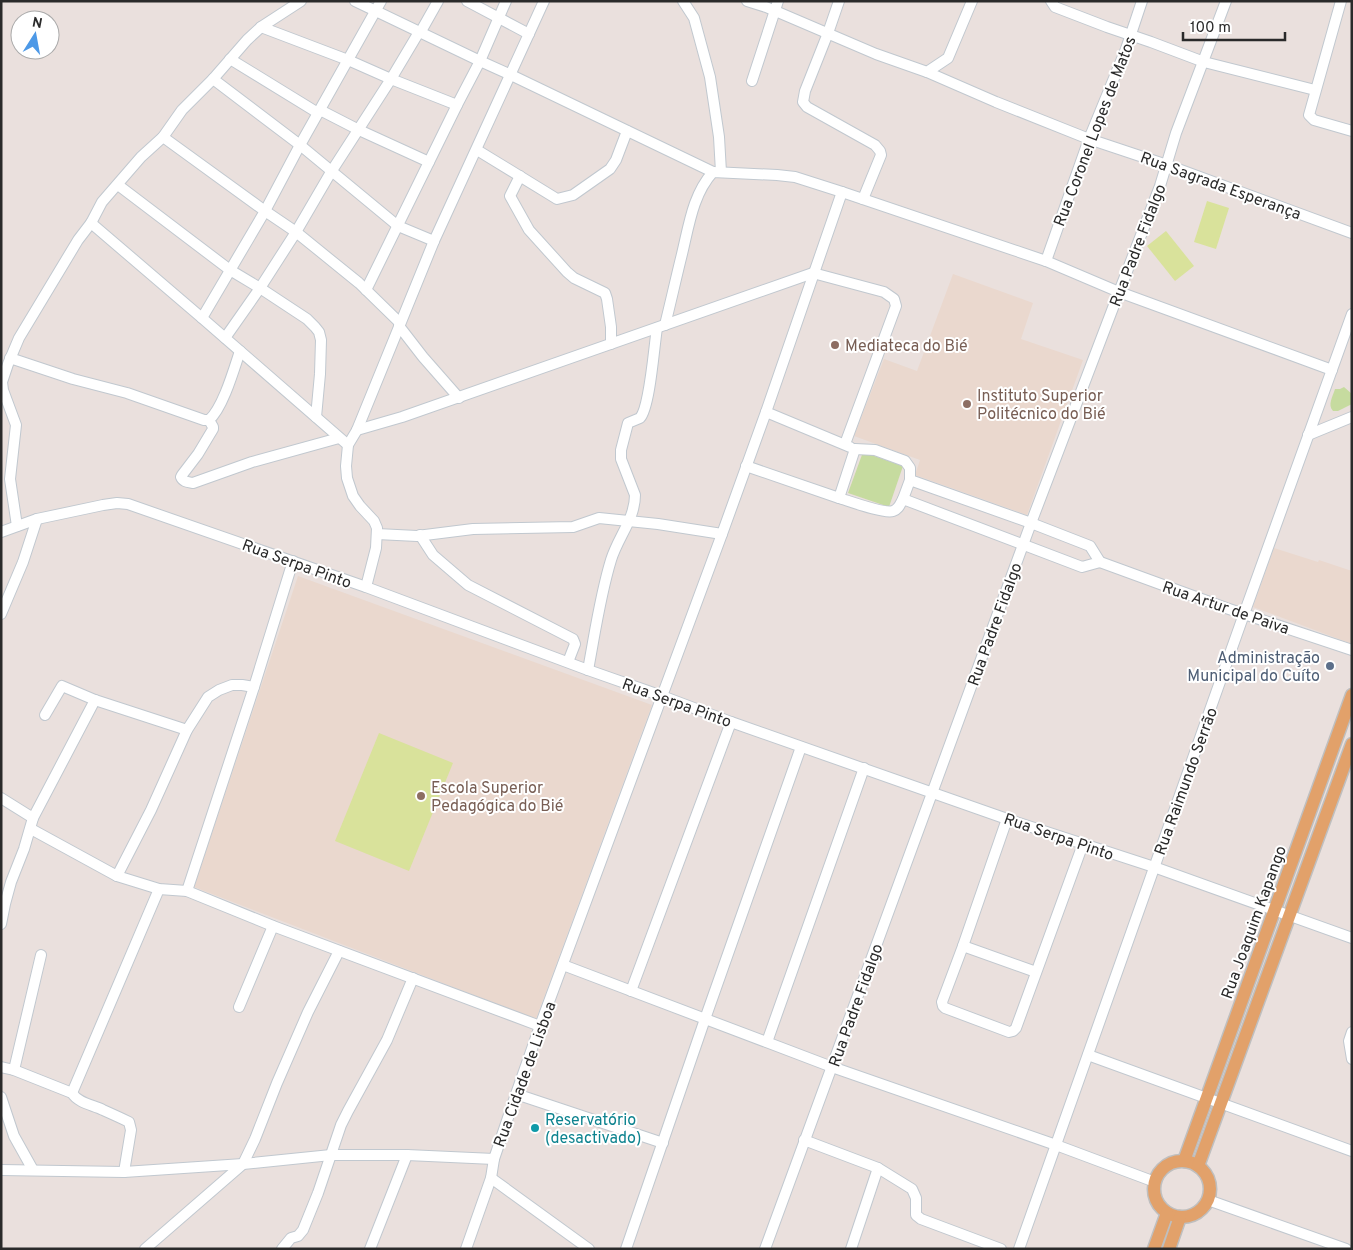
<svg xmlns="http://www.w3.org/2000/svg" width="1353" height="1250" viewBox="0 0 1353 1250" font-family="Overpass,sans-serif">
  <rect width="100%" height="100%" fill="#eae0dd"/>
  <g fill="#ead8ce">
    <polygon points="953,274 1033,303 1021,339 1083,360 1027,515 915,475 920,460 854,436 884,359 917,371"/>
    <polygon points="1274,548 1318,562 1319,560 1352,571 1352,644 1253,607"/>
    <polygon points="298,576 652,705 536,1019 194,887"/>
  </g>
  <g fill="#c6db9f">
    <path d="M1344 387 1352 394V404L1338 411H1333C1327 405 1333 396 1335 389H1340Z"/>
    <polygon points="863,452 903,466 889,507 848,493"/>
  </g>
  <g fill="#d9e29b">
    <polygon points="1207,201 1229,208 1216,249 1194,242"/>
    <polygon points="1166,231 1194,266 1175,281 1147,246"/>
    <polygon points="379,733 453,763 409,871 335,841"/>
  </g>
  <g fill="none" stroke-linecap="round" stroke-linejoin="round">
    <g stroke="#c1c8cf" stroke-width="12">
      <g id="minor">
        <polyline points="355,1 480,61 511,75 713,172"/>
        <polyline points="467,1 529,34"/>
        <polyline points="683,1 694,18 710,77 719,137 721,172"/>
        <polyline points="747,1 766,7 876,54 927,72 948,58 972,1"/>
        <polyline points="839,1 828,33 805,91 803,102 807,107 875,145 880,151 881,155 863,199"/>
        <polyline points="1051,1 1055,7 1107,27 1151,42 1204,62 1315,90"/>
        <polyline points="1341,1 1309,115 1314,120 1352,131"/>
        <polyline points="261,27 348,60 391,79 457,105"/>
        <polyline points="420,33 438,1"/>
        <polyline points="230,59 318,113"/>
        <polyline points="927,72 996,102 1089,139 1167,165 1352,233"/>
        <polyline points="213,79 300,145 398,226 434,241"/>
        <polyline points="752,81 778,1"/>
        <polyline points="320,110 359,130 429,162"/>
        <polyline points="163,137 265,211 296,232 359,283 400,323"/>
        <polyline points="477,150 557,199 573,195 610,169 616,160 627,131"/>
        <polyline points="520,176 510,196 529,230 567,272 574,278 605,293 607,299 611,327 611,344"/>
        <polyline points="118,185 230,270 260,288 307,319 315,327 319,332 321,340 320,374 316,417"/>
        <polyline points="91,223 202,318 348,445"/>
        <polyline points="1046,261 1089,139 1126,49 1142,1"/>
        <polyline points="366,290 457,105 480,61 506,1"/>
        <polyline points="202,318 265,211 300,145 381,1"/>
        <path d="M665 325C671 301 676 278 682 254 689 225 693 194 713 172L777 175 795 177 842 192 1046 261 1119 292 1332 370"/>
        <polyline points="399,326 423,357 459,398"/>
        <polyline points="225,338 260,288 296,232 331,172 391,79 419,32"/>
        <polyline points="10,358 73,379 127,393 204,420 209,420"/>
        <polyline points="766,412 850,447"/>
        <path d="M209 420 213 427V429L198 454 182 475 181 477C183 482 188 482 193 483L252 462 339 438"/>
        <path d="M209 420C223 408 234 369 240 351"/>
        <polyline points="357,430 402,417 813,273 884,292 894,299 896,306 845,444"/>
        <polyline points="1308,435 1352,417"/>
        <path d="M855 449 875 450 905 461 910 468V480L1031 523 1090 546 1100 562 1082 567 903 499C900 504 899 509 893 511 884 514 849 501 839 498Z"/>
        <polyline points="746,466 839,498"/>
        <polyline points="903,499 910,480"/>
        <polyline points="17,526 10,479 16,425 3,390 2,382 8,364 19,338 78,240 91,223 102,202 141,157 163,137 182,110 213,79 247,40 261,27 301,1"/>
        <polyline points="1,532 37,519 103,505 117,503 128,504 366,587 588,670 662,696 731,722 1007,819 1154,867 1352,938"/>
        <polyline points="377,534 417,536 473,529 573,527 599,518 658,524 722,534"/>
        <polyline points="420,535 433,555 468,585 573,639 575,644 568,662"/>
        <polyline points="1100,562 1226,608 1352,650"/>
        <polyline points="366,587 376,548 377,528 374,521 360,506 353,496 347,478 346,466 348,445 357,430 434,241 544,1"/>
        <polyline points="1,614 23,562 37,519"/>
        <path d="M588 670C595 633 600 596 611 560 618 537 635 519 635 495L621 459V450L628 423 640 418C650 407 654 346 657 328"/>
        <polyline points="45,715 62,686 95,700 187,730"/>
        <polyline points="1,798 33,818"/>
        <polyline points="1007,819 963,946 942,1002 943,1006 945,1008 1009,1032 1013,1031 1016,1028 1083,844"/>
        <polyline points="31,829 117,876 159,889 187,891 273,926 540,1026"/>
        <polyline points="117,876 151,810 187,730 208,697 219,690 232,685 242,685 254,687"/>
        <polyline points="187,891 254,687 293,561"/>
        <polyline points="1,924 5,904 11,882 24,849 33,818 95,700"/>
        <polyline points="963,946 1036,972"/>
        <polyline points="563,965 832,1067 1056,1145 1155,1182"/>
        <polyline points="631,991 731,722"/>
        <polyline points="239,1007 273,926"/>
        <polyline points="1352,1032 1349,1041 1352,1059"/>
        <polyline points="767,1042 864,768"/>
        <polyline points="1088,1055 1352,1151"/>
        <path d="M1 1067 14 1070 72 1093C78 1103 93 1105 103 1110 112 1114 121 1118 129 1122L131 1130 124 1172"/>
        <polyline points="14,1070 41,955"/>
        <polyline points="72,1093 159,889"/>
        <polyline points="516,1094 663,1143"/>
        <polyline points="1,1097 14,1136 33,1170"/>
        <polyline points="804,1140 878,1168 912,1189 916,1198 916,1215 921,1219 1001,1249"/>
        <polyline points="1,1170 124,1172 243,1164 331,1155 407,1155 494,1159 516,1094 540,1026 722,534 766,412 842,192"/>
        <polyline points="491,1178 589,1249"/>
        <polyline points="1208,1200 1346,1249"/>
        <polyline points="145,1249 243,1164 255,1139 277,1083 308,1012 339,951"/>
        <polyline points="282,1249 291,1238 298,1236 303,1230 318,1193 341,1125 348,1111 387,1040 413,978"/>
        <polyline points="370,1249 407,1155"/>
        <polyline points="466,1249 491,1178 494,1159"/>
        <polyline points="626,1249 705,1019 801,747"/>
        <polyline points="765,1249 1031,523 1119,292 1160,186 1176,133 1226,1"/>
        <polyline points="851,1249 878,1168"/>
        <polyline points="1019,1249 1244,614 1352,314"/>
      </g>
    </g>
    <g stroke="#bfbfbf" stroke-width="15">
      <g id="major">
        <circle cx="1182" cy="1189" r="28"/>
        <polyline points="1184,1161 1352,695"/>
        <polyline points="1198,1166 1352,744"/>
        <polyline points="1154,1249 1167,1213"/>
        <polyline points="1169,1249 1180,1217"/>
      </g>
    </g>
    <use href="#minor" stroke="#fff" stroke-width="10"/>
    <use href="#major" stroke="#e2a16a" stroke-width="12"/>
  </g>
  <g fill="#8d6e63" stroke="#fff" stroke-width="2">
    <circle cx="835" cy="345" r="5"/>
    <circle cx="967" cy="404" r="5"/>
    <circle cx="421" cy="796" r="5"/>
  </g>
  <circle fill="#5c6f8a" stroke="#fff" stroke-width="2" cx="1330" cy="666" r="5"/>
  <circle fill="#0f9aa8" stroke="#fff" stroke-width="2" cx="535" cy="1128" r="5"/>
  <g text-anchor="middle" stroke-width="4" stroke-linejoin="round" paint-order="stroke">
    <g font-size="16" fill="#2a2a2a" stroke="#fff">
      <text transform="translate(1094 131) rotate(-69)" y="6">Rua Coronel Lopes de Matos</text>
      <text transform="translate(1221 185) rotate(20)" y="6">Rua Sagrada Esperança</text>
      <text transform="translate(1137 245) rotate(-69)" y="6">Rua Padre Fidalgo</text>
      <text transform="translate(297 563) rotate(20)" y="6">Rua Serpa Pinto</text>
      <text transform="translate(1226 607) rotate(19)" y="6">Rua Artur de Paiva</text>
      <text transform="translate(994 624) rotate(-70)" y="6">Rua Padre Fidalgo</text>
      <text transform="translate(677 702) rotate(20)" y="6">Rua Serpa Pinto</text>
      <text transform="translate(1185 781) rotate(-70)" y="6">Rua Raimundo Serrão</text>
      <text transform="translate(1059 836) rotate(19)" y="6">Rua Serpa Pinto</text>
      <text transform="translate(1253 922) rotate(-70)" y="6">Rua Joaquim Kapango</text>
      <text transform="translate(855 1005) rotate(-70)" y="6">Rua Padre Fidalgo</text>
      <text transform="translate(524 1074) rotate(-70)" y="6">Rua Cidade de Lisboa</text>
    </g>
    <g font-size="16" fill="#785e54" stroke="#fff" text-anchor="start">
      <text x="845" y="351">Mediateca do Bié</text>
      <text x="977" y="401">Instituto Superior<tspan x="977" dy="18">Politécnico do Bié</tspan></text>
      <text x="431" y="793">Escola Superior<tspan x="431" dy="18">Pedagógica do Bié</tspan></text>
    </g>
    <g font-size="16" fill="#4e5e75" stroke="#fff" text-anchor="end">
      <text x="1320" y="663">Administração<tspan x="1320" dy="18">Municipal do Cuíto</tspan></text>
    </g>
    <g font-size="16" fill="#0d838f" stroke="#fff" text-anchor="start">
      <text x="545" y="1125">Reservatório<tspan x="545" dy="18">(desactivado)</tspan></text>
    </g>
  </g>
  <rect width="1353" height="1250" fill="none" stroke="#2a2a2a" stroke-width="5"/>
  <g transform="translate(35 35) rotate(11)"><circle r="24" fill="#ffffff" stroke="#aaaaaa"/>
  <path d="M0-4L9 19L0 12L-9 19Z" fill="#4d99e7"/>
  <text y="-8" font-size="14" font-weight="bold" text-anchor="middle" fill="#2a2a2a">N</text>
  </g>
  <path d="M1183 32v8h102v-8" fill="none" stroke="#2a2a2a" stroke-width="2.5"/>
  <text x="1190" y="32" font-size="15" fill="#2a2a2a" stroke="#ffffff" stroke-width="4" paint-order="stroke">100 m</text>
</svg>
